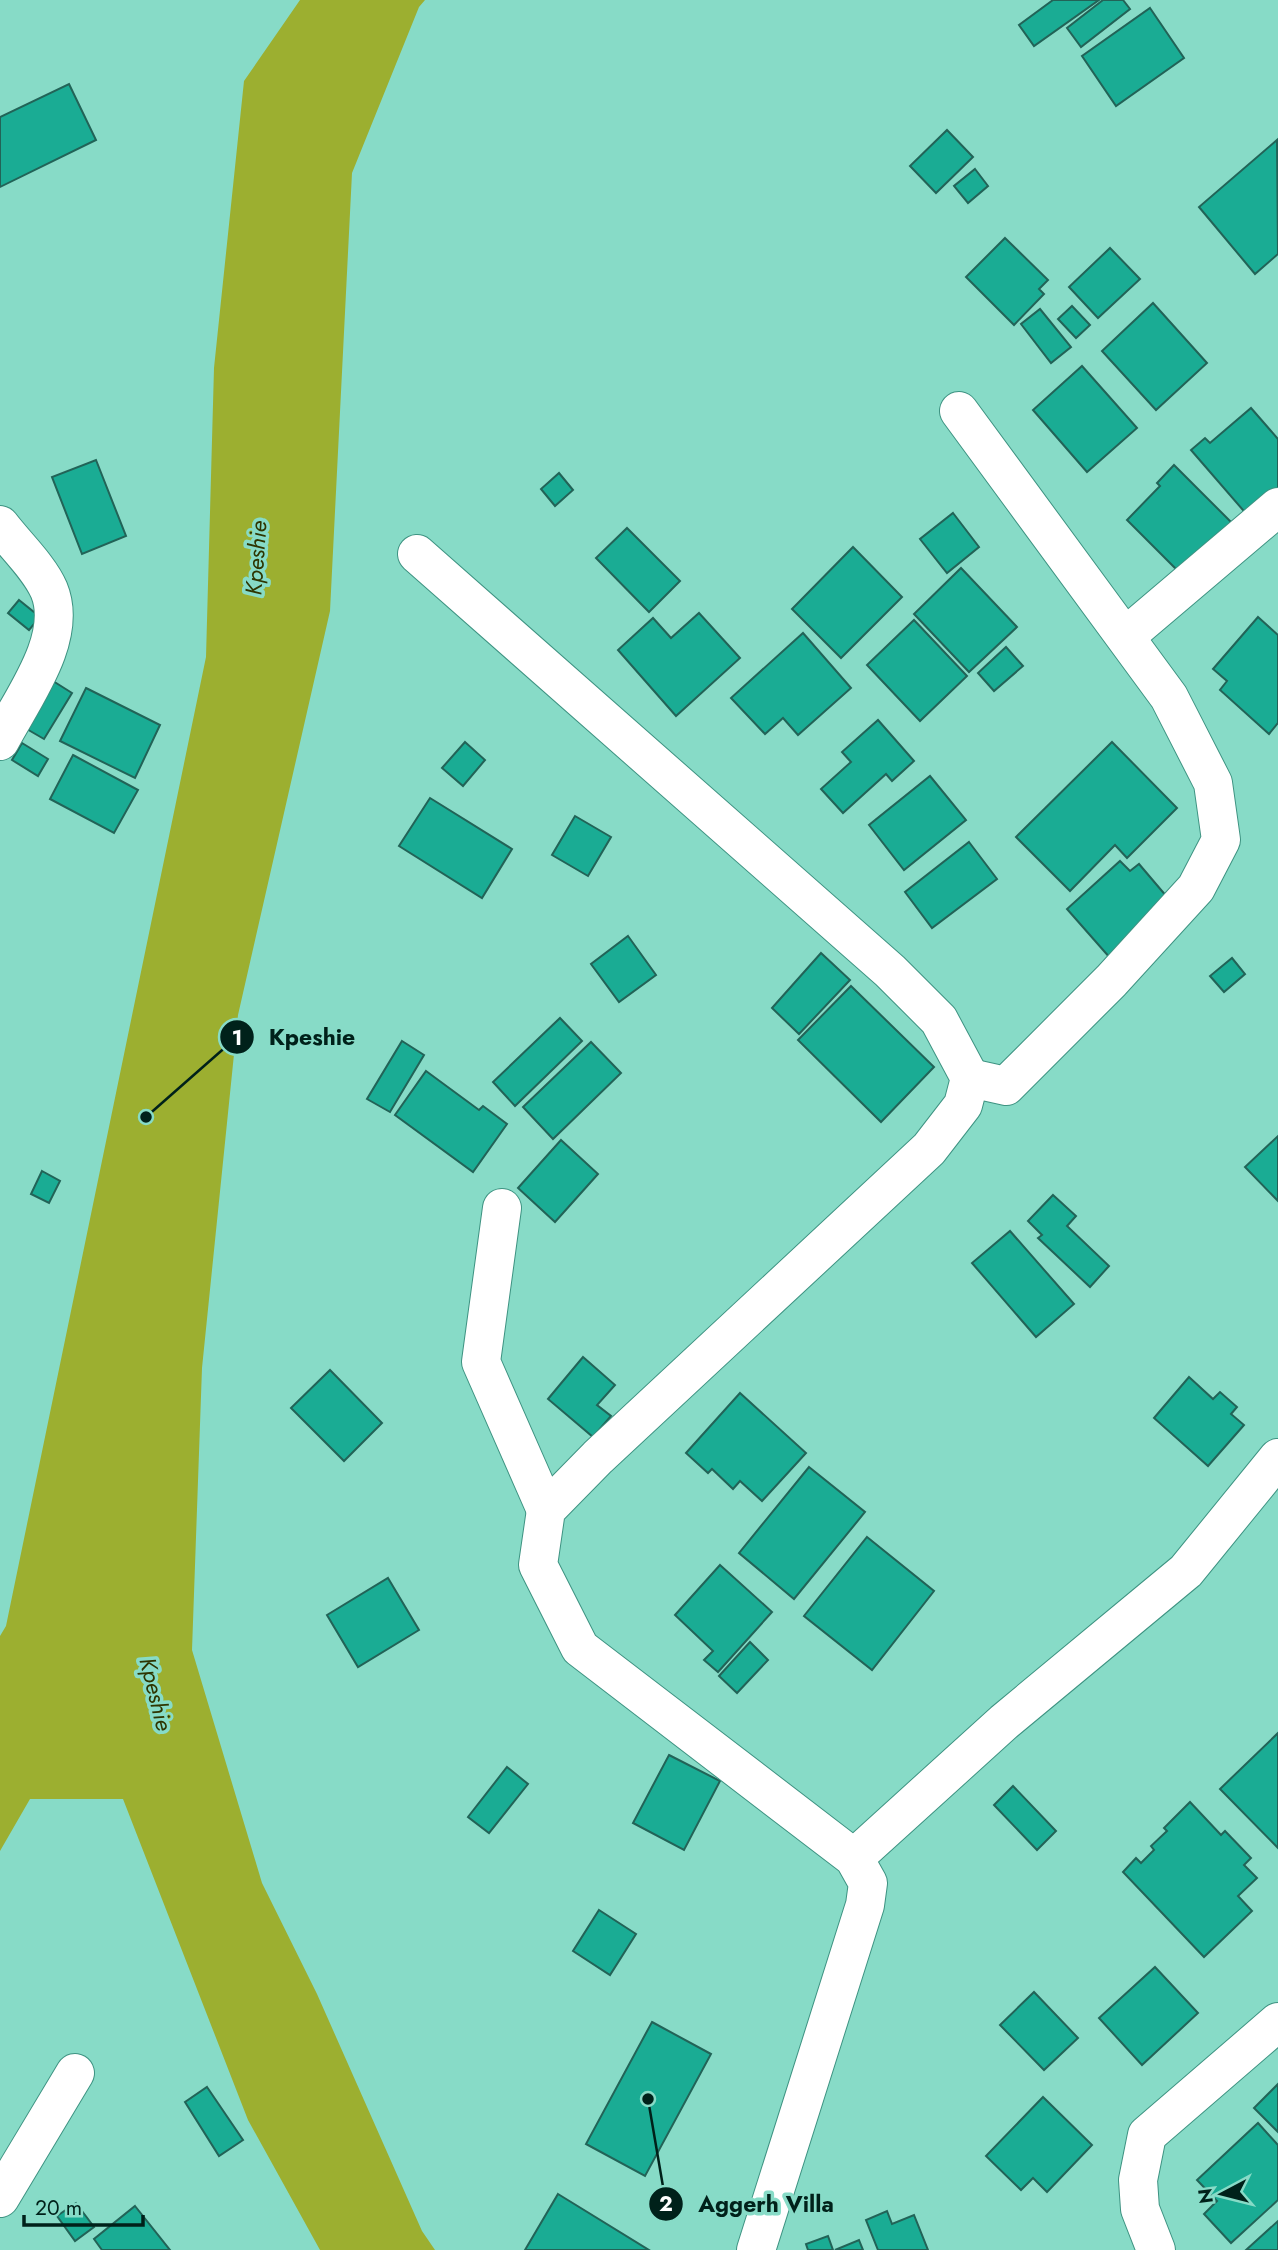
<svg xmlns="http://www.w3.org/2000/svg" width="1278" height="2250" viewBox="0 0 1278 2250" font-family="Jost,sans-serif">
  <rect width="100%" height="100%" fill="#87dbc7"/>
  <polygon fill="#9caf30" points="300,0 425,0 419,7 352,173 330,611 238,1015 202,1368 192,1650 262,1883 317,1994 422,2231 435,2250 320,2250 248,2120 123,1799 30,1799 0,1851 0,1636 6,1626 206,657 214,368 244,81"/>
  <g fill="#1aac94" stroke="#226357" stroke-width="2">
    <polygon points="1053,0 1099,0 1034,46 1019,25"/>
    <polygon points="1103,0 1123,0 1130,9 1081,47 1067,28"/>
    <polygon points="1150,8 1184,58 1116,106 1082,56"/>
    <polygon points="69,84 96,140 0,187 0,117"/>
    <polygon points="947,130 973,157 936,193 910,166"/>
    <polygon points="1277,140 1278,254 1255,274 1199,207"/>
    <polygon points="975,169 988,186 968,203 954,186"/>
    <polygon points="1005,238 1048,280 1039,289 1044,294 1014,325 966,277"/>
    <polygon points="1110,248 1140,279 1098,318 1069,287"/>
    <polygon points="1153,303 1207,363 1156,410 1102,351"/>
    <polygon points="1072,306 1090,325 1076,338 1058,319"/>
    <polygon points="1040,309 1071,347 1051,363 1021,324"/>
    <polygon points="1082,366 1137,428 1087,472 1033,410"/>
    <polygon points="1251,408 1278,439 1278,491 1249,517 1191,450 1205,438 1210,443"/>
    <polygon points="96,460 126,536 82,554 52,477"/>
    <polygon points="1174,465 1234,525 1183,576 1127,520 1160,486 1157,483"/>
    <polygon points="559,473 573,490 555,506 541,489"/>
    <polygon points="953,513 979,547 947,573 920,539"/>
    <polygon points="627,528 680,581 649,612 596,558"/>
    <polygon points="853,547 902,597 841,658 792,609"/>
    <polygon points="961,568 1017,627 969,672 914,614"/>
    <polygon points="19,600 40,617 29,630 8,613"/>
    <polygon points="699,613 740,658 676,716 618,650 653,618 671,638"/>
    <polygon points="1258,617 1278,635 1278,723 1269,734 1220,690 1227,681 1213,669"/>
    <polygon points="914,620 967,676 920,721 867,665"/>
    <polygon points="803,633 851,688 798,735 783,718 765,734 731,698"/>
    <polygon points="1006,647 1023,666 994,691 978,673"/>
    <polygon points="53,681 72,693 44,739 25,728"/>
    <polygon points="86,688 160,725 135,778 60,741"/>
    <polygon points="878,720 914,761 892,781 886,774 843,813 821,789 851,762 842,752"/>
    <polygon points="465,742 485,760 463,786 442,768"/>
    <polygon points="1112,742 1177,808 1127,858 1115,845 1070,891 1016,837"/>
    <polygon points="22,743 48,759 38,776 12,760"/>
    <polygon points="73,755 138,790 114,833 50,799"/>
    <polygon points="930,776 966,820 904,870 869,825"/>
    <polygon points="430,798 512,849 482,898 399,846"/>
    <polygon points="575,816 611,837 588,876 552,855"/>
    <polygon points="969,842 997,879 932,928 905,892"/>
    <polygon points="1120,861 1130,871 1139,864 1173,904 1111,959 1067,909"/>
    <polygon points="628,936 656,975 619,1002 591,964"/>
    <polygon points="821,953 850,980 799,1034 772,1008"/>
    <polygon points="1232,958 1245,974 1224,992 1210,976"/>
    <polygon points="851,986 934,1067 881,1122 798,1040"/>
    <polygon points="560,1018 582,1041 515,1106 493,1082"/>
    <polygon points="402,1041 424,1055 390,1112 367,1099"/>
    <polygon points="591,1042 621,1073 553,1139 523,1107"/>
    <polygon points="426,1071 479,1110 483,1106 507,1124 473,1172 395,1115"/>
    <polygon points="1278,1136 1278,1201 1245,1167"/>
    <polygon points="561,1140 598,1174 555,1222 518,1188"/>
    <polygon points="42,1171 60,1181 49,1203 31,1194"/>
    <polygon points="1053,1195 1076,1216 1067,1226 1109,1266 1090,1287 1038,1238 1042,1235 1028,1221"/>
    <polygon points="1010,1231 1074,1304 1036,1337 972,1263"/>
    <polygon points="583,1357 615,1385 597,1405 611,1416 593,1437 548,1399"/>
    <polygon points="330,1370 382,1423 344,1461 291,1408"/>
    <polygon points="1189,1377 1213,1399 1220,1392 1237,1407 1231,1414 1244,1425 1208,1466 1154,1418"/>
    <polygon points="740,1393 806,1453 762,1501 740,1481 733,1489 712,1469 708,1473 686,1453"/>
    <polygon points="809,1467 865,1512 794,1599 739,1553"/>
    <polygon points="867,1537 934,1591 872,1670 804,1616"/>
    <polygon points="720,1565 772,1612 718,1672 704,1660 713,1651 675,1615"/>
    <polygon points="388,1578 419,1630 358,1667 327,1615"/>
    <polygon points="750,1642 768,1660 737,1693 719,1676"/>
    <polygon points="1278,1733 1278,1848 1220,1789"/>
    <polygon points="669,1755 720,1781 684,1850 633,1823"/>
    <polygon points="507,1767 528,1784 489,1833 468,1817"/>
    <polygon points="1013,1786 1056,1831 1037,1850 994,1805"/>
    <polygon points="1190,1802 1221,1835 1225,1831 1251,1858 1244,1865 1257,1878 1238,1896 1252,1911 1204,1957 1123,1872 1136,1858 1141,1863 1154,1850 1151,1846 1167,1831 1164,1828"/>
    <polygon points="599,1910 636,1934 610,1975 573,1951"/>
    <polygon points="1155,1967 1198,2013 1142,2065 1099,2018"/>
    <polygon points="1034,1992 1078,2038 1044,2070 1000,2025"/>
    <polygon points="652,2022 711,2054 645,2176 586,2144"/>
    <polygon points="1278,2084 1278,2132 1254,2108"/>
    <polygon points="207,2087 243,2140 219,2156 185,2102"/>
    <polygon points="1043,2097 1092,2145 1047,2192 1033,2178 1021,2190 986,2156"/>
    <polygon points="1258,2123 1278,2145 1278,2200 1231,2243 1204,2214 1217,2201 1197,2180"/>
    <polygon points="558,2194 649,2250 525,2250"/>
    <polygon points="76,2203 94,2227 75,2241 57,2216"/>
    <polygon points="135,2206 170,2250 102,2250 94,2239"/>
    <polygon points="887,2211 892,2224 914,2215 928,2250 878,2250 866,2220"/>
    <polygon points="1278,2221 1278,2250 1246,2250"/>
    <polygon points="828,2236 833,2250 808,2250 806,2244"/>
    <polygon points="859,2240 863,2250 835,2250"/>
  </g>
  <g fill="none" stroke-linecap="round" stroke-linejoin="round">
    <g stroke="#3e9382" stroke-width="40">
      <g id="minor">
        <polyline points="959,411 1169,697 1213,783 1221,840 1196,888 1111,981 1006,1086 970,1078"/>
        <path d="M0 525C15 545 39 567 49 590 69 638 22 699 0 741"/>
        <polyline points="417,554 890,971 939,1020 970,1078 963,1105 929,1149 598,1457 546,1510 538,1565 580,1648 854,1858 868,1883 865,1905 756,2250"/>
        <polyline points="1126,636 1278,507"/>
        <polyline points="502,1208 481,1362 546,1510"/>
        <polyline points="854,1858 1004,1722 1186,1571 1278,1458"/>
        <polyline points="0,2198 75,2073"/>
        <polyline points="1156,2250 1140,2209 1138,2180 1147,2135 1278,2022"/>
      </g>
    </g>
    <use href="#minor" stroke="#fff" stroke-width="38"/>
  </g>
  <g text-anchor="middle" stroke-width="7" stroke-linejoin="round" paint-order="stroke">
    <g font-size="23" font-style="italic" fill="#2e3501" stroke="#87dbc7">
      <text transform="translate(256 558) rotate(-86)" y="8">Kpeshie</text>
      <text transform="translate(156 1694) rotate(76)" y="8">Kpeshie</text>
    </g>
  </g>
  <path fill="none" stroke="#00211a" stroke-width="2.5" d="M146 1117L237 1037M648 2099L666 2204"/>
  <g fill="#00211a" stroke="#87dbc7" stroke-width="2.5">
    <circle cx="146" cy="1117" r="7"/>
    <circle cx="648" cy="2099" r="7"/>
    <circle cx="237" cy="1037" r="18"/>
    <circle cx="666" cy="2204" r="18"/>
  </g>
  <g font-size="21" text-anchor="middle" font-weight="bold" fill="#fff">
    <text x="237" y="1045">1</text>
    <text x="666" y="2211">2</text>
  </g>
  <g font-size="23" text-anchor="middle" font-weight="bold" fill="#00211a" stroke="#87dbc7" stroke-width="7" stroke-linejoin="round" paint-order="stroke">
    <text x="312" y="1045">Kpeshie</text>
    <text x="766" y="2212">Aggerh Villa</text>
  </g>
  <g transform="translate(1222 2194) rotate(263)" stroke="#87dbc7" stroke-width="5" paint-order="stroke">
  <path d="M0-5L12 26L0 18L-12 26Z" fill="#00211a"/>
  <text y="-10" font-size="19" font-weight="bold" text-anchor="middle" fill="#00211a">N</text>
  </g>
  <path d="M24 2215v10h119v-10" fill="none" stroke="#00211a" stroke-width="3.5"/>
  <text x="35" y="2215" font-size="21" fill="#00211a" stroke="#87dbc7" stroke-width="5" paint-order="stroke">20 m</text>
</svg>
